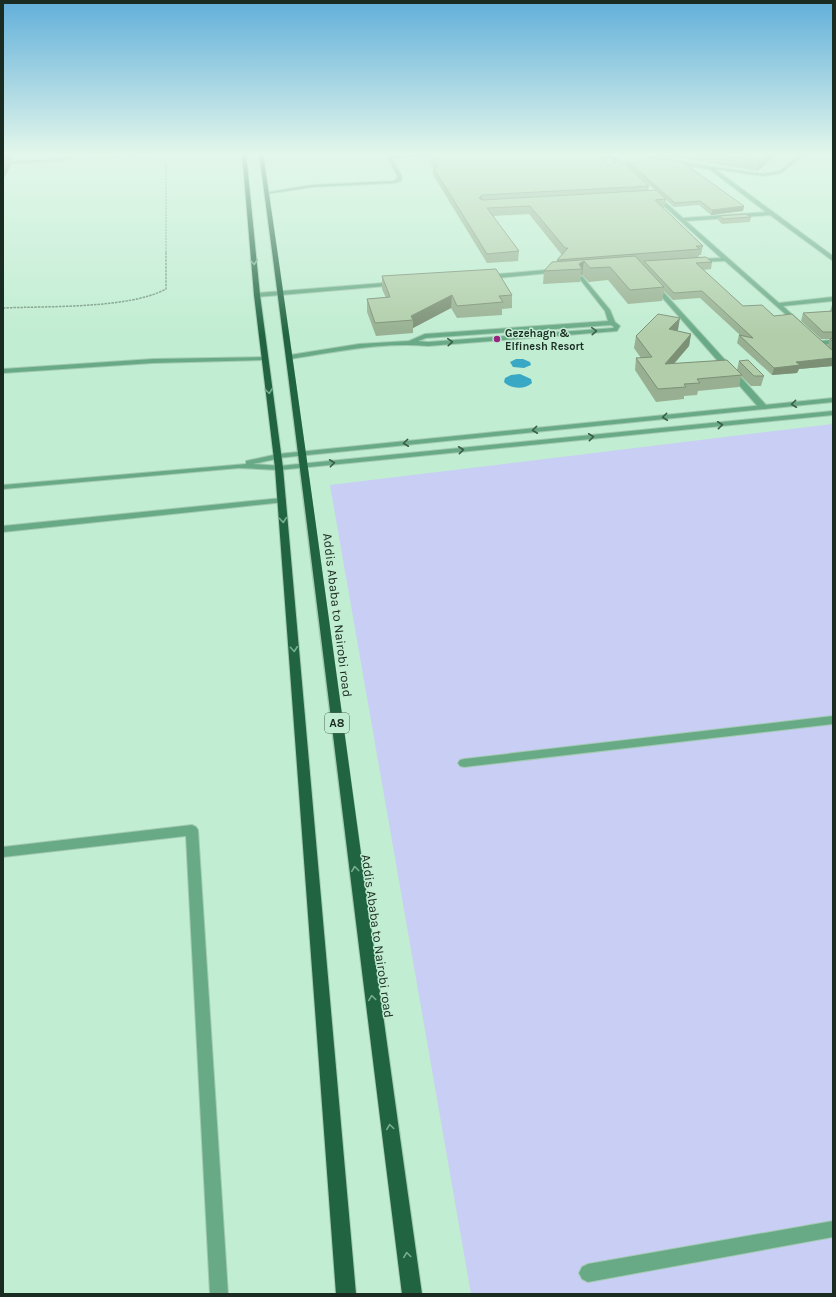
<svg xmlns="http://www.w3.org/2000/svg" width="836" height="1297" viewBox="0 0 836 1297" font-family="Karla,sans-serif">
  <rect width="100%" height="100%" fill="#c1edd2"/>
  <polygon fill="#c8cef4" points="833,424 833,1294 471,1294 330,485"/>
  <g fill="#38a8c5">
    <polygon points="516,359 523,359 530,362 531,365 524,368 513,367 510,362"/>
    <path d="M520 374 531 379 532 383C525 390 511 389 504 382L505 378 511 375Z"/>
  </g>
  <g fill="none" stroke-linecap="round" stroke-linejoin="round">
    <g stroke="#a3cab2" stroke-width="2">
      <g id="service">
        <polygon points="68,153 72,153 71,158 61,161 3,164 3,162 60,159 67,156"/>
        <path d="M582 276 610 310 615 322 620 326 617 331 428 346C381 342 336 352 290 359L287 357 290 355 359 344 409 341 425 334 608 321 605 311 579 278ZM611 325 614 327 613 328 428 342 418 341 426 338Z"/>
        <polygon points="264,357 267,359 266,360 153,363 3,373 3,369 153,359"/>
        <polygon points="282,498 286,500 285,502 3,532 3,526"/>
        <polygon points="833,716 833,724 464,767 460,766 458,763 460,760 464,759"/>
        <polygon points="833,1221 833,1237 588,1282 582,1279 579,1273 582,1267 588,1264"/>
      </g>
    </g>
    <g stroke="#a3cab2" stroke-width="2">
      <g id="minor">
        <polygon points="385,153 389,153 391,156 441,154 443,155 392,158 402,177 401,181 395,183 312,187 266,194 264,193 312,185 394,181 398,177"/>
        <polygon points="606,153 611,153 629,170 629,172 625,172"/>
        <polygon points="618,153 629,153 648,157 646,158"/>
        <polygon points="801,153 806,153 781,173 763,176 715,169 833,256 833,261 770,215 686,221 779,303 833,297 833,301 783,306 801,323 802,324 799,326 725,261 695,262 695,260 697,259 721,258 653,196 657,195 683,218 766,212 709,169 669,162 671,161 763,174 780,171"/>
        <polygon points="557,269 560,271 559,272 488,279 485,277 488,275"/>
        <polygon points="396,282 398,283 398,285 257,297 254,295 257,293"/>
        <polygon points="653,285 657,285 766,405 766,409 760,409 653,287"/>
        <polygon points="833,340 833,344 819,345 816,343 819,341"/>
        <polygon points="278,454 281,454 281,458 253,464 282,466 283,468 279,470 239,468 3,489 3,485 246,464 246,461"/>
        <polygon points="192,825 196,827 198,830 228,1294 210,1294 186,836 3,857 3,847"/>
      </g>
    </g>
    <g stroke="#a3cab2" stroke-width="2">
      <g id="tertiary">
        <polygon points="833,398 833,402 278,458 274,456 278,454"/>
        <polygon points="833,411 833,415 279,470 275,468 279,466"/>
      </g>
    </g>
    <g stroke="#a3cab2" stroke-width="2">
      <g id="trunk">
        <polygon points="242,153 246,153 260,295 283,468 356,1294 336,1294 275,468 254,295"/>
        <path d="M259 153H263C319 533 368 914 422 1294H402C354 914 310 533 259 153Z"/>
      </g>
    </g>
    <path stroke="#789884" stroke-width="1" stroke-dasharray="2 1" stroke-linecap="butt" d="M81 159C105 157 144 152 166 162V252"/>
    <path stroke="#789884" stroke-width="1.5" stroke-dasharray="2.5 1" stroke-linecap="butt" d="M3 308C47 306 129 309 166 289V251"/>
    <use href="#service" fill="#69aa86" fill-rule="evenodd"/>
    <use href="#minor" fill="#69aa86" fill-rule="evenodd"/>
    <use href="#tertiary" fill="#69aa86" fill-rule="evenodd"/>
    <use href="#trunk" fill="#206442" fill-rule="evenodd"/>
  </g>
  <g fill="#98b091">
    <polygon points="428,153 609,153 609,158 605,161 608,166 649,186 648,191 655,190 625,164 626,160 744,206 743,211 711,215 699,205 674,207 666,200 664,208 663,208 703,246 701,255 699,255 698,258 712,262 711,269 703,270 743,306 774,316 828,346 830,339 821,339 801,321 803,313 830,311 832,305 833,305 833,366 799,369 797,373 772,375 737,343 739,335 740,335 700,298 673,300 664,291 662,301 628,304 608,280 589,282 582,275 581,275 580,282 543,284 544,271 557,262 557,260 562,255 529,214 493,216 519,251 518,261 487,263 433,175 433,168 428,160"/>
    <polygon points="642,153 780,153 757,171 671,156 671,158 642,154"/>
    <polygon points="719,216 751,217 750,222 722,224 718,220"/>
    <polygon points="382,276 512,295 512,308 502,309 502,315 457,318 451,308 413,328 413,333 376,336 367,312 367,299 386,298 382,289"/>
    <polygon points="678,330 676,331 691,334 689,346 674,364 737,370 739,361 764,376 761,386 751,386 741,376 739,387 698,391 697,395 684,396 684,399 656,402 635,370 636,358 641,358 634,348 636,336"/>
  </g>
  <g fill="#7c9076">
    <polygon points="3,153 17,153 13,160 9,160 11,165 3,180"/>
    <polygon points="606,153 609,153 609,158 601,165 601,157"/>
    <polygon points="770,153 780,153 757,171 759,161"/>
    <polygon points="482,195 482,204 479,198"/>
    <polygon points="744,206 743,211 711,215 712,210"/>
    <polygon points="584,261 582,275 581,275 582,269 579,264"/>
    <polygon points="452,295 451,308 413,328 413,320 411,316"/>
    <polygon points="680,318 678,330 667,341 669,329"/>
    <polygon points="691,334 689,346 663,376 665,364"/>
    <polygon points="833,358 833,366 799,369 797,373 772,375 774,368 796,362"/>
  </g>
  <g fill="#b1cda9" stroke="#7c9076">
    <polygon points="3,153 6,153 3,159"/>
    <polygon points="429,153 606,153 601,157 608,166 620,160 649,186 482,195 479,198 482,200 656,190 666,199 655,200 703,246 696,246 700,249 557,260 568,248 565,248 530,206 487,208 519,251 487,254 433,167 438,167"/>
    <polygon points="711,153 770,153 759,161"/>
    <polygon points="636,154 682,162 744,206 712,210 700,201 675,203 626,160"/>
    <polygon points="746,214 751,217 723,219 719,216"/>
    <polygon points="635,256 664,287 630,290 610,267 590,268 584,261 579,264 582,269 544,271 552,262"/>
    <polygon points="706,257 712,262 696,263 743,306 762,305 774,316 792,314 833,351 833,358 796,362 800,365 774,368 739,335 753,338 702,291 674,293 644,261"/>
    <polygon points="496,269 512,295 499,296 503,302 457,306 452,295 411,316 413,320 375,323 367,299 390,297 382,276"/>
    <polygon points="833,311 833,332 823,332 803,313"/>
    <polygon points="658,314 680,318 669,329 691,334 665,364 727,360 742,375 697,379 700,383 684,384 686,387 658,389 636,358 652,357 636,336"/>
    <polygon points="833,338 833,342 830,339"/>
    <polygon points="748,360 764,376 754,376 739,361"/>
  </g>
  <defs><path id="oneway-chevron" d="M-2-3.5L2.5 0L-2 3.5" fill="none" stroke-width="1.6" stroke-linecap="round" stroke-linejoin="round"/></defs>
  <g stroke="#79af91">
    <use href="#oneway-chevron" transform="translate(254 262) rotate(85)"/>
    <use href="#oneway-chevron" transform="translate(269 391) rotate(82)"/>
    <use href="#oneway-chevron" transform="translate(283 520) rotate(85)"/>
    <use href="#oneway-chevron" transform="translate(294 649) rotate(85)"/>
    <use href="#oneway-chevron" transform="translate(355 869) rotate(-97)"/>
    <use href="#oneway-chevron" transform="translate(372 998) rotate(-98)"/>
    <use href="#oneway-chevron" transform="translate(390 1127) rotate(-98)"/>
    <use href="#oneway-chevron" transform="translate(407 1255) rotate(-98)"/>
  </g>
  <g stroke="#3a5e49">
    <use href="#oneway-chevron" transform="translate(594 331) rotate(-4)"/>
    <use href="#oneway-chevron" transform="translate(450 342) rotate(-4)"/>
    <use href="#oneway-chevron" transform="translate(794 404) rotate(174)"/>
    <use href="#oneway-chevron" transform="translate(665 417) rotate(174)"/>
    <use href="#oneway-chevron" transform="translate(720 425) rotate(-6)"/>
    <use href="#oneway-chevron" transform="translate(535 430) rotate(174)"/>
    <use href="#oneway-chevron" transform="translate(591 437) rotate(-6)"/>
    <use href="#oneway-chevron" transform="translate(406 443) rotate(174)"/>
    <use href="#oneway-chevron" transform="translate(461 450) rotate(-6)"/>
    <use href="#oneway-chevron" transform="translate(332 463) rotate(-6)"/>
  </g>
  <linearGradient id="sky" x2="0" y2="1"><stop stop-color="#61afda"/><stop offset="0.46" stop-color="#e3f7eb"/><stop offset="1" stop-color="#e3f7eb" stop-opacity="0"/></linearGradient>
  <rect width="836" height="335" fill="url(#sky)"/>
  <circle fill="#992480" stroke="#c1edd2" stroke-width="1.5" cx="497" cy="339" r="4"/>
  <g text-anchor="middle" stroke-width="3" stroke-linejoin="round" paint-order="stroke">
    <g font-size="11" font-weight="bold" fill="#1a2b21" stroke="#c1edd2" text-anchor="start">
      <text x="505" y="337">Gezehagn &amp;<tspan x="505" dy="13">Elfinesh Resort</tspan></text>
    </g>
    <rect fill="#c1edd2" stroke="#4c6556" stroke-width="1" x="325" y="713" width="24" height="20" rx="3"/>
    <g font-size="12" font-weight="bold" fill="#1a2b21">
      <text x="337" y="727">A8</text>
    </g>
    <g font-size="13" fill="#1a2b21" stroke="#c1edd2">
      <text transform="translate(338 615) rotate(83)" y="5">Addis Ababa to Nairobi road</text>
      <text transform="translate(378 936) rotate(82)" y="5">Addis Ababa to Nairobi road</text>
    </g>
  </g>
  <rect width="836" height="1297" fill="none" stroke="#1a2b21" stroke-width="8"/>
</svg>
